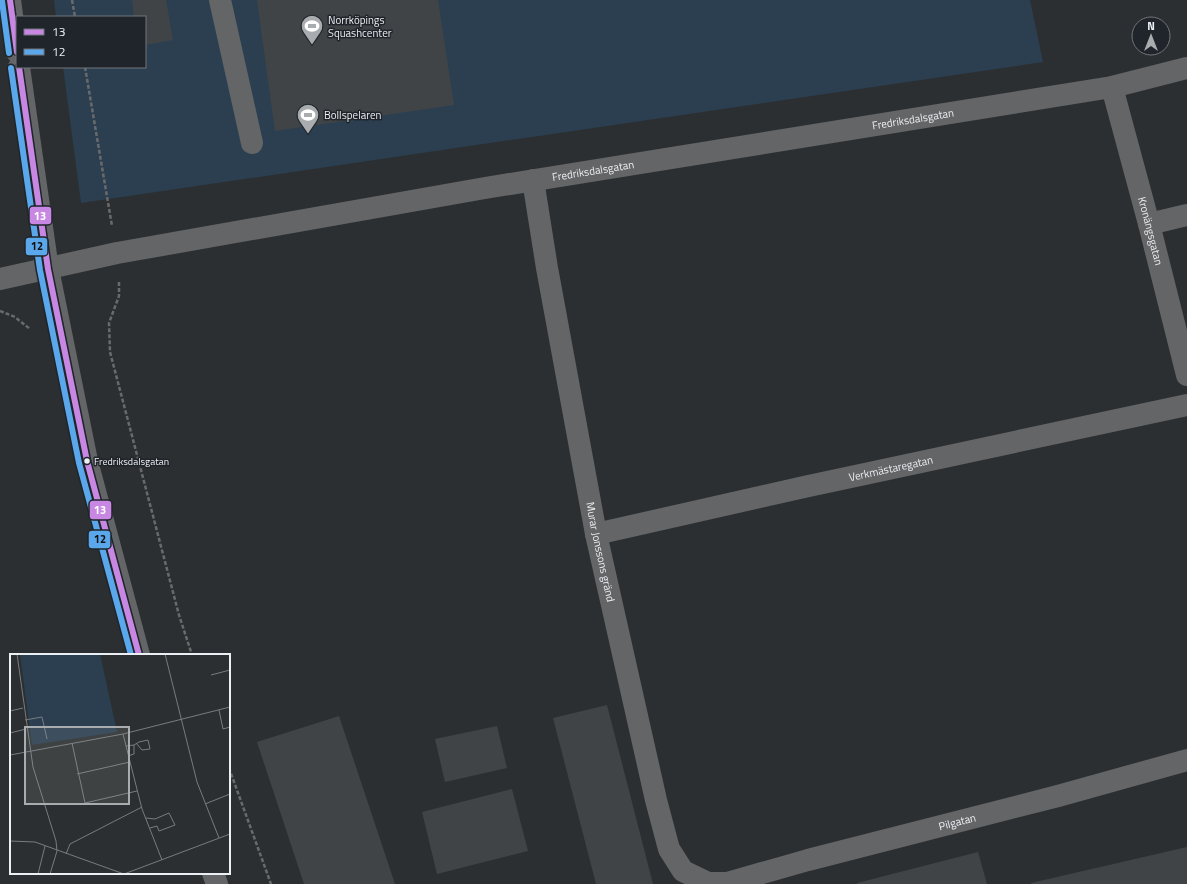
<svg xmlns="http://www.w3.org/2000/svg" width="1187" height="884" viewBox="0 0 1187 884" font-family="'Titillium Web',sans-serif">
  <rect width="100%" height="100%" fill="#2c2f31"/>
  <polygon fill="#2b3f51" points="54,0 1030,0 1043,62 81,203 63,67 145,67 145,17 56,17"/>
  <g fill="#414446">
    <polygon points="132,0 166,0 173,40 145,45 145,17 134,17"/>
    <polygon points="257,0 438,0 454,105 275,131"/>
    <polygon points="607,705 653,884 596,884 553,718"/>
    <polygon points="339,716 395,884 304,884 257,742"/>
    <polygon points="497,726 507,768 445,782 435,739"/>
    <polygon points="512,789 528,851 437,874 422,812"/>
    <polygon points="1187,847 1187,884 1031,884 1031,883"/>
    <polygon points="978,852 987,884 857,884 857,883"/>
  </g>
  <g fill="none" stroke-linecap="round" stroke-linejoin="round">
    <g stroke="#696a6c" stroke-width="2.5" stroke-dasharray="4 2" stroke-linecap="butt">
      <polyline points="72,0 75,17"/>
      <polyline points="85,67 112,226"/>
      <polyline points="119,282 119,296 109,323 110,352 179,615 192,655"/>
      <polyline points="0,311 15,317 30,329"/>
      <polyline points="229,768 271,884"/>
    </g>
    <g stroke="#636567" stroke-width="22">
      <polyline points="10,0 17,52"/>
      <polyline points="220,0 252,143"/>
      <polyline points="19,67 48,269 87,461 139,655"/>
      <path id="s1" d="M1112 87 1149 224 1187 375"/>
      <path id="s2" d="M533 180 547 268 596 534 656 800 669 849 683 871 708 883H727L808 860 1058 796 1187 760"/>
      <polyline points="1149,224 1187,215"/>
      <path id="s3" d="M0 279 117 253 485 188 1112 87 1187 68"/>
      <path id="s4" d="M596 534 804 487 1187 405"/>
      <polyline points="213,873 217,884"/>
    </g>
    <g stroke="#1f252a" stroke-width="9">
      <g id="bus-1">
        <polyline points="10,0 17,52"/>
        <polyline points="19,67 48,269 87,461 139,655"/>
      </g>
    </g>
    <g stroke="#1f252a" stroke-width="9">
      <g id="bus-2">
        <polyline points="2,1 9,53"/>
        <polyline points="11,68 40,270 79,463 131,655"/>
      </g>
    </g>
    <use href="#bus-1" stroke="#c787e3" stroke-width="6"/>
    <use href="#bus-2" stroke="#5aa8eb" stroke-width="6"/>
  </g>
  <defs>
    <g id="stadium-pin" transform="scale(1.15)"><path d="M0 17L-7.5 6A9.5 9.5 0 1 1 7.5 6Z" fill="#a9acaf" stroke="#1f252a"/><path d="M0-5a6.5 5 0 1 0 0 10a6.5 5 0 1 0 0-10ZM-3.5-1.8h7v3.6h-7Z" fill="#fff"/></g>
  </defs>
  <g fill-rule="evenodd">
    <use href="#stadium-pin" x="312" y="26"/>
    <use href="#stadium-pin" x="308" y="115"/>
  </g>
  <circle fill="#eceff3" stroke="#1f252a" stroke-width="1.5" cx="87" cy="461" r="3.5"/>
  <g text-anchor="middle" stroke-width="3" stroke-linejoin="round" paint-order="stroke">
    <g font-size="10" fill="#eceff3" stroke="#1f252a" text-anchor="start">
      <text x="94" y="465">Fredriksdalsgatan</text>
    </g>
    <g font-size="11" fill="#eceff3" stroke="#1f252a" text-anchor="start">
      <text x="328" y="24">Norrköpings<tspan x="328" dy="13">Squashcenter</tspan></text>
      <text x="324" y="119">Bollspelaren</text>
    </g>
    <g font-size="11" fill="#eceff3" stroke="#1f252a">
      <text dy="4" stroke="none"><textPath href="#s3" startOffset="927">Fredriksdalsgatan</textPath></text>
      <text dy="4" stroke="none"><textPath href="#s3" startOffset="603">Fredriksdalsgatan</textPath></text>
      <text dy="4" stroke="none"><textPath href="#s1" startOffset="149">Kronängsgatan</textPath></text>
      <text dy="4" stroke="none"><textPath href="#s4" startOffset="302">Verkmästaregatan</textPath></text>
      <text dy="4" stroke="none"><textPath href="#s2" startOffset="378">Murar Jonssons gränd</textPath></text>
      <text dy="4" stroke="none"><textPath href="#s2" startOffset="994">Pilgatan</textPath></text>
    </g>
  </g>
  <g transform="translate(10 654)">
    <rect width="220" height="220" fill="#2c2f31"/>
    <path d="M10 0H90L107 78 22 91Z" fill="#2b3f51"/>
    <path fill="none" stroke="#797c7f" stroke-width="1" d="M7 0 23 113 46 187 47 197 40 220M155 0 187 128 209 184M201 21 220 16M209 56 213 75 220 73M0 57 13 54M15 66 32 63 37 85M0 79 16 75M113 80 132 155 152 206M62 89 75 149 127 137M124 91 129 88 138 86 140 95 132 96 126 89M116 92 124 91V100L118 102M0 101 113 80 220 53M67 120 120 108M195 150 220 140M136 164 145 165 159 159 165 171 149 177 147 172 140 174M0 187 25 188 114 220 220 180M56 200 60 190 132 153M28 220 35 192"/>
    <path fill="#a9acaf" fill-opacity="0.15" stroke="#a9acaf" stroke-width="2" d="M15 73H119V150H15Z"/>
    <rect width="220" height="220" fill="none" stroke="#eceff3" stroke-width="2"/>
  </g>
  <g stroke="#1f252a" stroke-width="1.5">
    <rect x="29" y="206" width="23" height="19" rx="4" fill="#c787e3"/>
    <rect x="25" y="237" width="23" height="19" rx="4" fill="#5aa8eb"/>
    <rect x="89" y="500" width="23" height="20" rx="4" fill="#c787e3"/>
    <rect x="88" y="530" width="23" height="19" rx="4" fill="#5aa8eb"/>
  </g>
  <g font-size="11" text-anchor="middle" font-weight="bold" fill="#fff">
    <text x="40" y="220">13</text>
    <text x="100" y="514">13</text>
  </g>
  <g font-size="11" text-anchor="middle" font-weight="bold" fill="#111">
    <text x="37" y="250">12</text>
    <text x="100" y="543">12</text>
  </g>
  <rect x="16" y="16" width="130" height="52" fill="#1f252a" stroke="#71767a"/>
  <rect x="24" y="29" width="20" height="6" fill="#c787e3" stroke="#71767a"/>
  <text x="52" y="36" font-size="12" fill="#eceff3">13</text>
  <rect x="24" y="49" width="20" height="6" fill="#5aa8eb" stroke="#71767a"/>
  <text x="52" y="56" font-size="12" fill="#eceff3">12</text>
  <g transform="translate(1151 36)"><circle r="19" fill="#1f252a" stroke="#71767a"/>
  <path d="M0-3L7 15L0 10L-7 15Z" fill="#a9acaf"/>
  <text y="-6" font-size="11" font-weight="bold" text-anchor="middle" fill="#eceff3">N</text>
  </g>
</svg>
